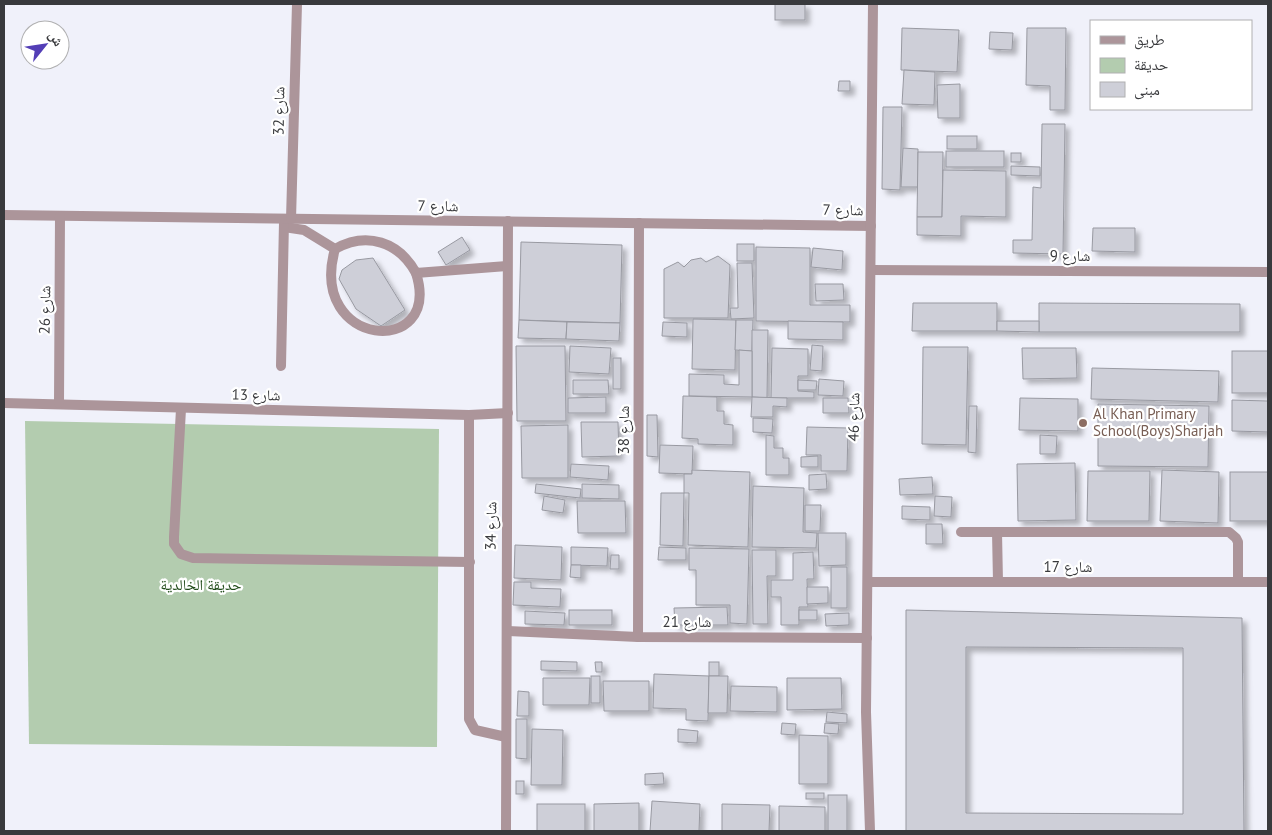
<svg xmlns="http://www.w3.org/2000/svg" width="1272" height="835" viewBox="0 0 1272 835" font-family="'PT Sans','Noto Naskh Arabic',sans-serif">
  <defs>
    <filter id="shadow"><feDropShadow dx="4.5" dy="4.5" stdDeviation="2.5" flood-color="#0004"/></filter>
  </defs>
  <rect width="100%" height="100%" fill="#f0f1fa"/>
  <polygon fill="#b3ccaf" points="25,421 439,429 437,747 29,744"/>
  <g fill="#cecfd8" stroke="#9899a1" fill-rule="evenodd" filter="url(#shadow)">
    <rect x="775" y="4" width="30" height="16"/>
    <polygon points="902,28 959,30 957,72 901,70"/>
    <polygon points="1027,28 1066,28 1065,110 1050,110 1050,86 1026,85"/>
    <polygon points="990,32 1013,33 1012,50 989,49"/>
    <polygon points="904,70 935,72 934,105 902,104"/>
    <polygon points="839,81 850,81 850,91 838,91"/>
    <polygon points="960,84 960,118 938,118 937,85"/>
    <polygon points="883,107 902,107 900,190 882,189"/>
    <polygon points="1042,124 1065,124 1063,254 1013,253 1013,240 1032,240 1033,187 1041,188"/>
    <rect x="947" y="136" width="30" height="13"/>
    <polygon points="903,148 918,149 918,187 901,187"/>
    <rect x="946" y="151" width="58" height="16"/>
    <polygon points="918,152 943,152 942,217 917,217"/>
    <rect x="1011" y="153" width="10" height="9"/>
    <polygon points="1011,166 1040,167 1040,176 1011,175"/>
    <polygon points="943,170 1006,171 1006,217 961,216 961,236 917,235 917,217 942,217"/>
    <polygon points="1093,228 1135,228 1135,252 1092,251"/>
    <polygon points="462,237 470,250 446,265 438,252"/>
    <polygon points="521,242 622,245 620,323 519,320"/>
    <rect x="737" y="244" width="17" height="17"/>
    <polygon points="756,247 810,248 810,305 850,305 850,322 756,321"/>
    <polygon points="813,248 843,251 842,270 811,267"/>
    <polygon points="718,256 730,265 728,318 664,318 664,269 678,262 684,267 691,260 701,258 706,262"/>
    <polygon points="373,258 405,310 381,326 356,309 339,279 342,270 356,260"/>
    <polygon points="737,263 752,263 754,318 731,319 730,308 738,308"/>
    <polygon points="815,284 843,284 844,300 816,301"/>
    <polygon points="913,303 997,303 997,331 912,331"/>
    <polygon points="1039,303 1240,304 1240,332 1039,332"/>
    <polygon points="693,319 736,320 735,370 692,369"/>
    <polygon points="519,320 567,322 566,339 518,338"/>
    <polygon points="736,320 753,320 752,351 735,350"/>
    <polygon points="788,321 843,322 843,340 788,339"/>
    <polygon points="997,321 1039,321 1039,332 997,331"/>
    <polygon points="567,322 620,323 619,341 566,339"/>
    <polygon points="663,322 687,323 687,337 662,336"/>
    <polygon points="752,330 768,330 767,398 752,397"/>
    <polygon points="812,345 823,346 822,371 810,370"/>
    <polygon points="516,346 565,346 566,421 517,421"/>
    <polygon points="570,346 611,348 609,374 569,372"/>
    <polygon points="923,347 968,347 966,445 922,444"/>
    <polygon points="772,348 808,349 808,376 798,376 798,391 814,392 814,398 771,398"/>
    <polygon points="1022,348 1076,348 1077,378 1023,379"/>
    <polygon points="739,350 752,351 752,397 689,396 689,374 724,375 724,384 739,385"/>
    <rect x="1232" y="351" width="36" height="42"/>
    <rect x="613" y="358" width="8" height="31"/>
    <polygon points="1092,368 1219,371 1218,402 1091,399"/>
    <polygon points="819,379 844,381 843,396 818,395"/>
    <polygon points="573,380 608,380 609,394 573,394"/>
    <polygon points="798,380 817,381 816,390 798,390"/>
    <polygon points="683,396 717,397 717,411 724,411 724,424 733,425 733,445 698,444 698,439 682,438"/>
    <polygon points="606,397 606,413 568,413 568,398"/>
    <polygon points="752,397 787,398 787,407 773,406 773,417 751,417"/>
    <polygon points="823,398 848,398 849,413 823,413"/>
    <polygon points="1020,398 1078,399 1078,431 1019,430"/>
    <polygon points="1232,400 1268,401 1268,432 1232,431"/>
    <polygon points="1098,404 1209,406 1208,467 1098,466"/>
    <polygon points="969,406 977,406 976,453 968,452"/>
    <polygon points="647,415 657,415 658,457 647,456"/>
    <polygon points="753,418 773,419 772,433 753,432"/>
    <polygon points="581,422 618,422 619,456 582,457"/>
    <polygon points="568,425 568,478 522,478 521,426"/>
    <polygon points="807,427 848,428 847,471 821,471 821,455 806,455"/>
    <polygon points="766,435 774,436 774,448 783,448 783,458 789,458 789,475 766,475"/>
    <polygon points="1040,435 1057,436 1056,454 1040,454"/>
    <polygon points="660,445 693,446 692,474 659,473"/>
    <polygon points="818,456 818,467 801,467 801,457"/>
    <polygon points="1075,463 1076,520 1018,521 1017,464"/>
    <polygon points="571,464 609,466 608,480 570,477"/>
    <polygon points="692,470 750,472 748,547 688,545 689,493 684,493 684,474 692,474"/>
    <polygon points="1162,470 1219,472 1218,523 1160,521"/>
    <polygon points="1088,471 1150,471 1149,521 1087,521"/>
    <rect x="1230" y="472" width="38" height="49"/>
    <polygon points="826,474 827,489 809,490 809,475"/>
    <polygon points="932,477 933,494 900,495 899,479"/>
    <polygon points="536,484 581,489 580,498 535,493"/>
    <polygon points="582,484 619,485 619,499 582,498"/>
    <polygon points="753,486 804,488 803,532 817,533 816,548 752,547"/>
    <polygon points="661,493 684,493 683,546 660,545"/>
    <polygon points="544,496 565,500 563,513 542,510"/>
    <polygon points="935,496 952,497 951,517 934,516"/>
    <polygon points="577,501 625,501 626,533 578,533"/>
    <polygon points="805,505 821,505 820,531 805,531"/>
    <polygon points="902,506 930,507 930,520 902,519"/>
    <polygon points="926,524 942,524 943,544 926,544"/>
    <polygon points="818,533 846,533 846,565 819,566"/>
    <polygon points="515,545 562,547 561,580 514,578"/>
    <polygon points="571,547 608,548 607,566 571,565"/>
    <polygon points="659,547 686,548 686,560 658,560"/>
    <polygon points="689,548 749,549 747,624 730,623 730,605 696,605 696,570 689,570"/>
    <polygon points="752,550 776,550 776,576 767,576 768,624 753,624"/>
    <polygon points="813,552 814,579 807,579 808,607 799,607 799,625 781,625 781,597 771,597 771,580 793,580 793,553"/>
    <polygon points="611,555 619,555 619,569 610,569"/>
    <polygon points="571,565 581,565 581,578 570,577"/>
    <rect x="831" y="567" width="16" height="41"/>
    <polygon points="514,582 531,582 531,588 561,589 560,607 513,605"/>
    <polygon points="807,587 828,587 828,603 807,604"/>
    <polygon points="727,607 728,625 675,625 674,608"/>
    <rect x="569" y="610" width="43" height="15"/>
    <rect x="799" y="610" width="18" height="10"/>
    <path d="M906 610 1242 618 1244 831H906ZM966 647 1183 648V814L966 813Z"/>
    <polygon points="525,611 565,613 564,625 525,624"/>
    <polygon points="849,613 849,625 826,626 825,614"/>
    <polygon points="541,661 577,662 577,671 541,670"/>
    <polygon points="595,662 602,662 602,672 596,672"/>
    <rect x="709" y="662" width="10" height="14"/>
    <polygon points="654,674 709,676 708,721 686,720 686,709 653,708"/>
    <rect x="591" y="676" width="9" height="27"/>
    <polygon points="709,676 728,676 727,713 708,713"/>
    <polygon points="543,678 590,678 589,705 543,705"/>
    <polygon points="787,678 841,678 842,709 787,710"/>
    <polygon points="603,681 649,681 649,711 604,711"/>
    <polygon points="731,686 777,687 777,712 730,711"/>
    <polygon points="518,691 529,692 529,716 517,716"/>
    <polygon points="827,712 847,714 847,723 826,722"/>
    <polygon points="516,719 527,719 527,759 516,758"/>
    <polygon points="782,723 796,724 795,735 781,734"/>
    <polygon points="825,723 839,724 838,734 824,733"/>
    <polygon points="532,729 563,730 562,785 531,785"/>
    <polygon points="678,729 698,731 697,743 678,742"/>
    <polygon points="799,735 828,736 828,784 799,784"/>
    <polygon points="663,773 664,784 645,785 645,774"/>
    <rect x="516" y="781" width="8" height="13"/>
    <rect x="806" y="793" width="18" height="6"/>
    <rect x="828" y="795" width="19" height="36"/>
    <polygon points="652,801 700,804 699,831 650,831"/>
    <polygon points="639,803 639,831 594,831 594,804"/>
    <rect x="537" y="804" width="48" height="27"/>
    <polygon points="722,804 770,805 769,831 722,831"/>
    <polygon points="779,806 825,807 825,831 779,831"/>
  </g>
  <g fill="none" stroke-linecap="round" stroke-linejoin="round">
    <g stroke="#ac959a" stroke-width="10">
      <path d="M284 227 304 230 335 249C307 348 443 359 416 273"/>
      <path d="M335 249C367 231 399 242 416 273L507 266"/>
      <polyline points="281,366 284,222"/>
      <polyline points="181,409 174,537 174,544 181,554 193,558 470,562"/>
      <polyline points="469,415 469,719 475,730 506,737"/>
      <polyline points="961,532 1229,532 1236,538 1238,542 1238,582"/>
      <polyline points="997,532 998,582"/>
    </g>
    <g stroke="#ac959a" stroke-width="10">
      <polyline points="4,215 871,226"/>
      <polyline points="291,219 297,4"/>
      <polyline points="871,270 1268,272"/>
      <polyline points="4,403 469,415 508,413"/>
      <polyline points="59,403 60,216"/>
      <polyline points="868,582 1268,582"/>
      <polyline points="507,631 638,637 867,638"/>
      <polyline points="638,637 639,223"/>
      <polyline points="506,831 508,221"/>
      <polyline points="870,831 866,712 873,4"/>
    </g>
  </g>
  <circle fill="#8d6e63" stroke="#fff" stroke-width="2" cx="1083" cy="423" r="5"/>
  <g text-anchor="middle" stroke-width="4.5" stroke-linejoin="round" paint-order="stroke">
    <g font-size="15" fill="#393a3d" stroke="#fff">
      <text transform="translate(279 111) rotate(-89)" y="5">شارع 32</text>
      <text transform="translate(438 206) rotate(1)" y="5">شارع 7</text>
      <text transform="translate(843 210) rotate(1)" y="5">شارع 7</text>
      <text x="1070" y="261">شارع 9</text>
      <text transform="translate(45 310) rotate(-89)" y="5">شارع 26</text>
      <text transform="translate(256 395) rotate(1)" y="5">شارع 13</text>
      <text transform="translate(854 417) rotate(-89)" y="5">شارع 46</text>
      <text transform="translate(624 430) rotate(-90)" y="5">شارع 38</text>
      <text transform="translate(491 526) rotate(-89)" y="5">شارع 34</text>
      <text x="1068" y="572">شارع 17</text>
      <text x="687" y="627">شارع 21</text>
    </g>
    <g font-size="15" fill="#785e54" stroke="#fff" text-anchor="start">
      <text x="1093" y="419">Al Khan Primary<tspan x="1093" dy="17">School(Boys)Sharjah</tspan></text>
    </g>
    <g font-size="15" fill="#1f4a18" stroke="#fff">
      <text x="201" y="590">حديقة الخالدية</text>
    </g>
  </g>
  <rect width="1272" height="835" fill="none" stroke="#393a3d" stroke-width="10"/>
  <rect x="1090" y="20" width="162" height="90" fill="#ffffff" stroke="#b0b0b1"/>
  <rect x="1100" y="36" width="25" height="8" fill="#ac959a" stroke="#b0b0b1"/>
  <text x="1134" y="45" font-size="15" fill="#393a3d">طريق</text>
  <rect x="1100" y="58" width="25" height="15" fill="#b3ccaf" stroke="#b0b0b1"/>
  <text x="1134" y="70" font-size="15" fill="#393a3d">حديقة</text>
  <rect x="1100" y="82" width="25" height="15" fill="#cecfd8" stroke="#b0b0b1"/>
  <text x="1134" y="95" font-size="15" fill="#393a3d">مبنى</text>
  <g transform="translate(45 45) rotate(60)"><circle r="24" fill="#ffffff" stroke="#b0b0b1"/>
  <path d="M0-4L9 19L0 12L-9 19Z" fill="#533eb6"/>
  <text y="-8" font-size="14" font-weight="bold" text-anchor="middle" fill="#393a3d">ش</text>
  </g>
</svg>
